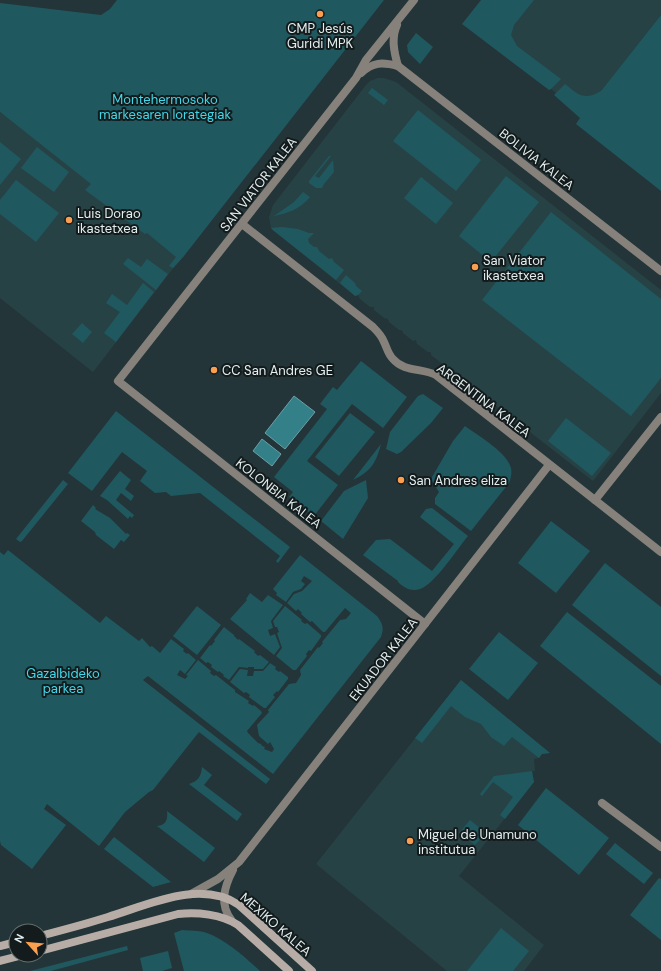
<svg xmlns="http://www.w3.org/2000/svg" width="661" height="971" viewBox="0 0 661 971" font-family="'DM Sans',sans-serif">
  <rect width="100%" height="100%" fill="#233538"/>
  <g fill="#274245">
    <polygon points="493,0 661,0 661,15 583,114 472,27"/>
    <polygon points="378,78 384,78 396,82 661,290 661,393 593,481 431,355 431,352 428,352 417,344 416,340 413,341 403,333 402,330 399,330 389,322 388,319 384,318 374,310 374,307 370,307 360,299 358,295 355,296 274,231 271,228 269,217 273,205 366,85 370,81"/>
    <polygon points="0,112 184,256 171,271 93,372 0,298"/>
    <polygon points="461,680 550,753 542,754 539,758 534,759 535,771 532,771 534,782 459,876 544,945 524,971 447,971 316,864"/>
  </g>
  <g fill="#20585f">
    <polygon points="117,0 384,0 184,256 173,268 169,266 176,257 147,233 145,234 85,190 91,184 0,112 0,3 101,15 110,9"/>
    <polygon points="481,0 534,0 514,25 511,35 517,46 561,79 551,89 549,90 462,24"/>
    <path d="M661 15V191L576 124 580 118 554 95 565 84C579 95 584 101 601 91Z"/>
    <polygon points="416,33 433,47 420,64 408,52 407,45"/>
    <polygon points="372,88 388,100 384,105 368,93"/>
    <polygon points="418,110 481,160 456,191 393,141"/>
    <polygon points="0,142 21,159 0,185"/>
    <polygon points="37,147 69,172 54,192 21,168"/>
    <polygon points="329,156 331,156 315,176 319,178 333,160 334,172 324,184 322,188 316,188 309,183 309,181"/>
    <polygon points="506,176 539,202 491,262 459,236"/>
    <polygon points="421,177 453,203 436,224 404,198"/>
    <polygon points="16,180 59,213 36,242 0,214 0,200"/>
    <path d="M303 192 310 197C300 209 289 213 274 216L294 202Z"/>
    <polygon points="551,212 661,299 661,378 631,416 482,300"/>
    <polygon points="282,227 298,229 309,233 314,233 308,239 309,243 314,247 317,247 319,251 329,259 332,258 334,262 344,270 336,280 274,231 271,228"/>
    <polygon points="128,258 141,267 147,259 168,274 156,290 123,264"/>
    <polygon points="346,275 355,283 356,286 362,291 358,295 355,296 340,283"/>
    <polygon points="143,283 154,292 116,342 104,333 120,312 106,303 112,294 127,305"/>
    <polygon points="82,323 92,332 83,343 72,334"/>
    <polygon points="361,361 407,397 383,428 352,404 307,461 338,485 314,516 289,497 293,492 274,477 327,409 320,404 333,387 337,390"/>
    <polygon points="423,394 443,408 431,423 401,452 397,454 386,449 390,432 418,396"/>
    <polygon points="116,411 290,547 278,563 276,561 280,556 200,493 171,496 166,492 155,493 140,481 147,471 122,452 92,491 68,473"/>
    <polygon points="350,413 375,432 339,476 315,457"/>
    <polygon points="566,418 611,453 592,476 548,441"/>
    <path d="M465 426C477 435 507 452 511 468 512 473 511 478 509 483L471 531 435 504V498L439 492 432 481V477L453 441Z"/>
    <path d="M381 444C376 463 371 471 353 480Z"/>
    <polygon points="120,471 131,480 125,489 134,496 131,501 121,493 116,500 134,515 132,518 130,516 128,519 107,500 100,496"/>
    <polygon points="63,480 68,484 22,541 20,542 16,539"/>
    <polygon points="366,480 368,498 343,539 321,521 344,491"/>
    <polygon points="93,505 96,508 95,509 110,518 126,534 127,533 130,535 124,542 121,540 114,549 96,535 95,532 81,521"/>
    <path d="M432 508 468 536C458 548 434 585 420 589 412 592 404 588 398 582V581L363 555 376 540 390 539 432 571 454 544 420 517 426 509Z"/>
    <polygon points="551,521 590,551 556,593 518,563"/>
    <path d="M8 550 100 623 106 616 139 641 142 638 150 647 152 646 160 653 171 639 184 649 183 651 187 654 188 653 196 660 185 674 180 670 177 675 185 679 188 676 186 675 198 660 211 671 210 673 214 676 216 675 235 690V692L249 701 248 703 253 706 254 705 261 711 262 713 247 731 248 733 258 743 261 744 262 746 265 747 264 749 272 752 274 749 270 742 268 744 259 736 257 725 269 712 268 710 289 684 296 683 301 675 300 670 318 647 319 648 323 643 322 642 340 620 346 619 351 613 345 608 325 632H323L312 621 310 622 301 614 302 613 298 609 296 611 287 603 294 594 302 591 312 581 304 576 301 581 305 584 301 589 293 592 286 602 276 595 277 593 273 589 300 555 377 616C383 624 384 628 381 637L273 774 148 676 143 680 270 779 266 784 199 732 153 790 149 792 125 812 99 846 47 804 44 809 66 825 32 869 1 845 0 841V552L4 555Z"/>
    <polygon points="605,563 661,607 661,676 572,605"/>
    <polygon points="250,593 262,602 268,595 283,605 271,621 273,628 268,630 270,636 275,634 280,647 274,655 230,619 247,600 246,599"/>
    <polygon points="197,606 221,625 197,655 173,636"/>
    <polygon points="285,606 302,620 301,621 305,624 307,623 321,635 321,637 311,651 309,650 306,654 307,656 296,670 293,670 276,656 282,648 277,633 279,632 277,627 275,627 273,621"/>
    <polygon points="567,612 661,686 661,744 540,646"/>
    <polygon points="224,627 234,635 234,636 238,640 239,639 255,651 254,652 258,656 260,655 269,662 263,669 254,669 254,667 248,667 248,668 239,667 229,680 223,676 224,675 219,671 218,672 211,667 212,665 208,662 206,663 200,658 210,645 211,646 215,641 214,640"/>
    <polygon points="499,632 538,663 508,700 469,669"/>
    <polygon points="270,663 276,667 275,669 279,672 280,671 288,677 288,679 278,692 277,691 273,695 275,697 266,708 264,708 249,697 250,695 246,692 244,693 230,682 240,669 248,670 247,676 253,676 254,671 263,671"/>
    <polygon points="461,680 550,753 542,754 539,758 512,737 504,746 491,737 481,724 465,717 451,706 422,743 415,738"/>
    <path d="M202 767 212 775 204 785 242 814 237 821 189 784C198 781 201 777 202 767Z"/>
    <polygon points="532,771 534,782 505,819 500,815 513,797 493,782 482,796 480,794 494,776"/>
    <polygon points="546,788 609,838 579,875 518,825"/>
    <path d="M167 811 215 848 204 862 157 826C166 825 168 820 167 811Z"/>
    <polygon points="470,820 486,833 475,845 459,833"/>
    <polygon points="114,837 171,882 153,887 104,849"/>
    <polygon points="615,843 653,873 644,884 606,854"/>
    <polygon points="659,878 661,879 661,940 630,915"/>
    <polygon points="501,928 529,951 513,971 467,971"/>
    <path d="M182 930C190 931 199 930 207 933 225 939 246 958 260 971H184L174 933Z"/>
    <polygon points="127,946 128,950 51,971 30,971"/>
    <polygon points="168,951 172,968 162,971 143,971 140,958"/>
  </g>
  <g fill="#348089" stroke="#68a1a8">
    <polygon points="294,396 315,412 285,449 265,433"/>
    <polygon points="262,439 281,454 272,466 253,451"/>
  </g>
  <g fill="none" stroke-linecap="round" stroke-linejoin="round">
    <g stroke="#87817c" stroke-width="8">
      <polyline points="414,0 366,60 356,78 118,381 425,624"/>
      <path d="M397 25C391 38 394 52 398 66L661 271"/>
      <path d="M361 73C373 62 382 62 398 66"/>
      <path d="M242 224 373 327C377 331 382 336 384 342 387 348 388 354 393 359 404 372 422 368 436 375L661 552"/>
      <polyline points="595,500 661,417"/>
      <polyline points="602,803 661,847"/>
      <polyline points="191,894 218,879 239,862 549,465"/>
      <path d="M232 921C219 905 224 887 233 870"/>
    </g>
    <g stroke="#b8ada6" stroke-width="8">
      <path d="M40 936C63 930 86 924 108 917 148 905 200 879 239 905L312 971"/>
      <polyline points="0,946 16,942"/>
      <path d="M40 951 178 914C197 912 221 914 238 925L289 971"/>
      <polyline points="0,961 23,955"/>
    </g>
  </g>
  <g fill="#fa9f50" stroke="#131b1c" stroke-width="1.5">
    <circle cx="320" cy="14" r="4"/>
    <circle cx="69" cy="220" r="4"/>
    <circle cx="475" cy="267" r="4"/>
    <circle cx="214" cy="370" r="4"/>
    <circle cx="401" cy="480" r="4"/>
    <circle cx="410" cy="841" r="4"/>
  </g>
  <g text-anchor="middle" stroke-width="4" stroke-linejoin="round" paint-order="stroke">
    <g font-size="13" fill="#e3eeef" stroke="#131b1c" text-anchor="start">
      <text x="320" y="33" text-anchor="middle">CMP Jesús<tspan x="320" dy="15">Guridi MPK</tspan></text>
      <text x="77" y="218">Luis Dorao<tspan x="77" dy="15">ikastetxea</tspan></text>
      <text x="483" y="265">San Viator<tspan x="483" dy="15">ikastetxea</tspan></text>
      <text x="222" y="375">CC San Andres GE</text>
      <text x="409" y="485">San Andres eliza</text>
      <text x="418" y="839">Miguel de Unamuno<tspan x="418" dy="15">institutua</tspan></text>
    </g>
    <g font-size="13" fill="#42d8e9" stroke="#131b1c">
      <text x="165" y="104">Montehermosoko<tspan x="165" dy="15">markesaren lorategiak</tspan></text>
      <text x="63" y="678">Gazalbideko<tspan x="63" dy="15">parkea</tspan></text>
    </g>
    <g font-size="13" fill="#e3eeef" stroke="#131b1c">
      <text transform="translate(537 159) rotate(38)" y="5">BOLIVIA KALEA</text>
      <text transform="translate(258 184) rotate(-52)" y="5">SAN VIATOR KALEA</text>
      <text transform="translate(484 400) rotate(37)" y="5">ARGENTINA KALEA</text>
      <text transform="translate(279 493) rotate(38)" y="5">KOLONBIA KALEA</text>
      <text transform="translate(383 659) rotate(-52)" y="5">EKUADOR KALEA</text>
      <text transform="translate(276 924) rotate(41)" y="5">MEXIKO KALEA</text>
    </g>
  </g>
  <g transform="translate(28 943) rotate(297)"><circle r="19" fill="#131b1c" stroke="#666f70"/>
  <path d="M0-3L7 15L0 10L-7 15Z" fill="#fa9f50"/>
  <text y="-6" font-size="11" font-weight="bold" text-anchor="middle" fill="#e3eeef">N</text>
  </g>
</svg>
